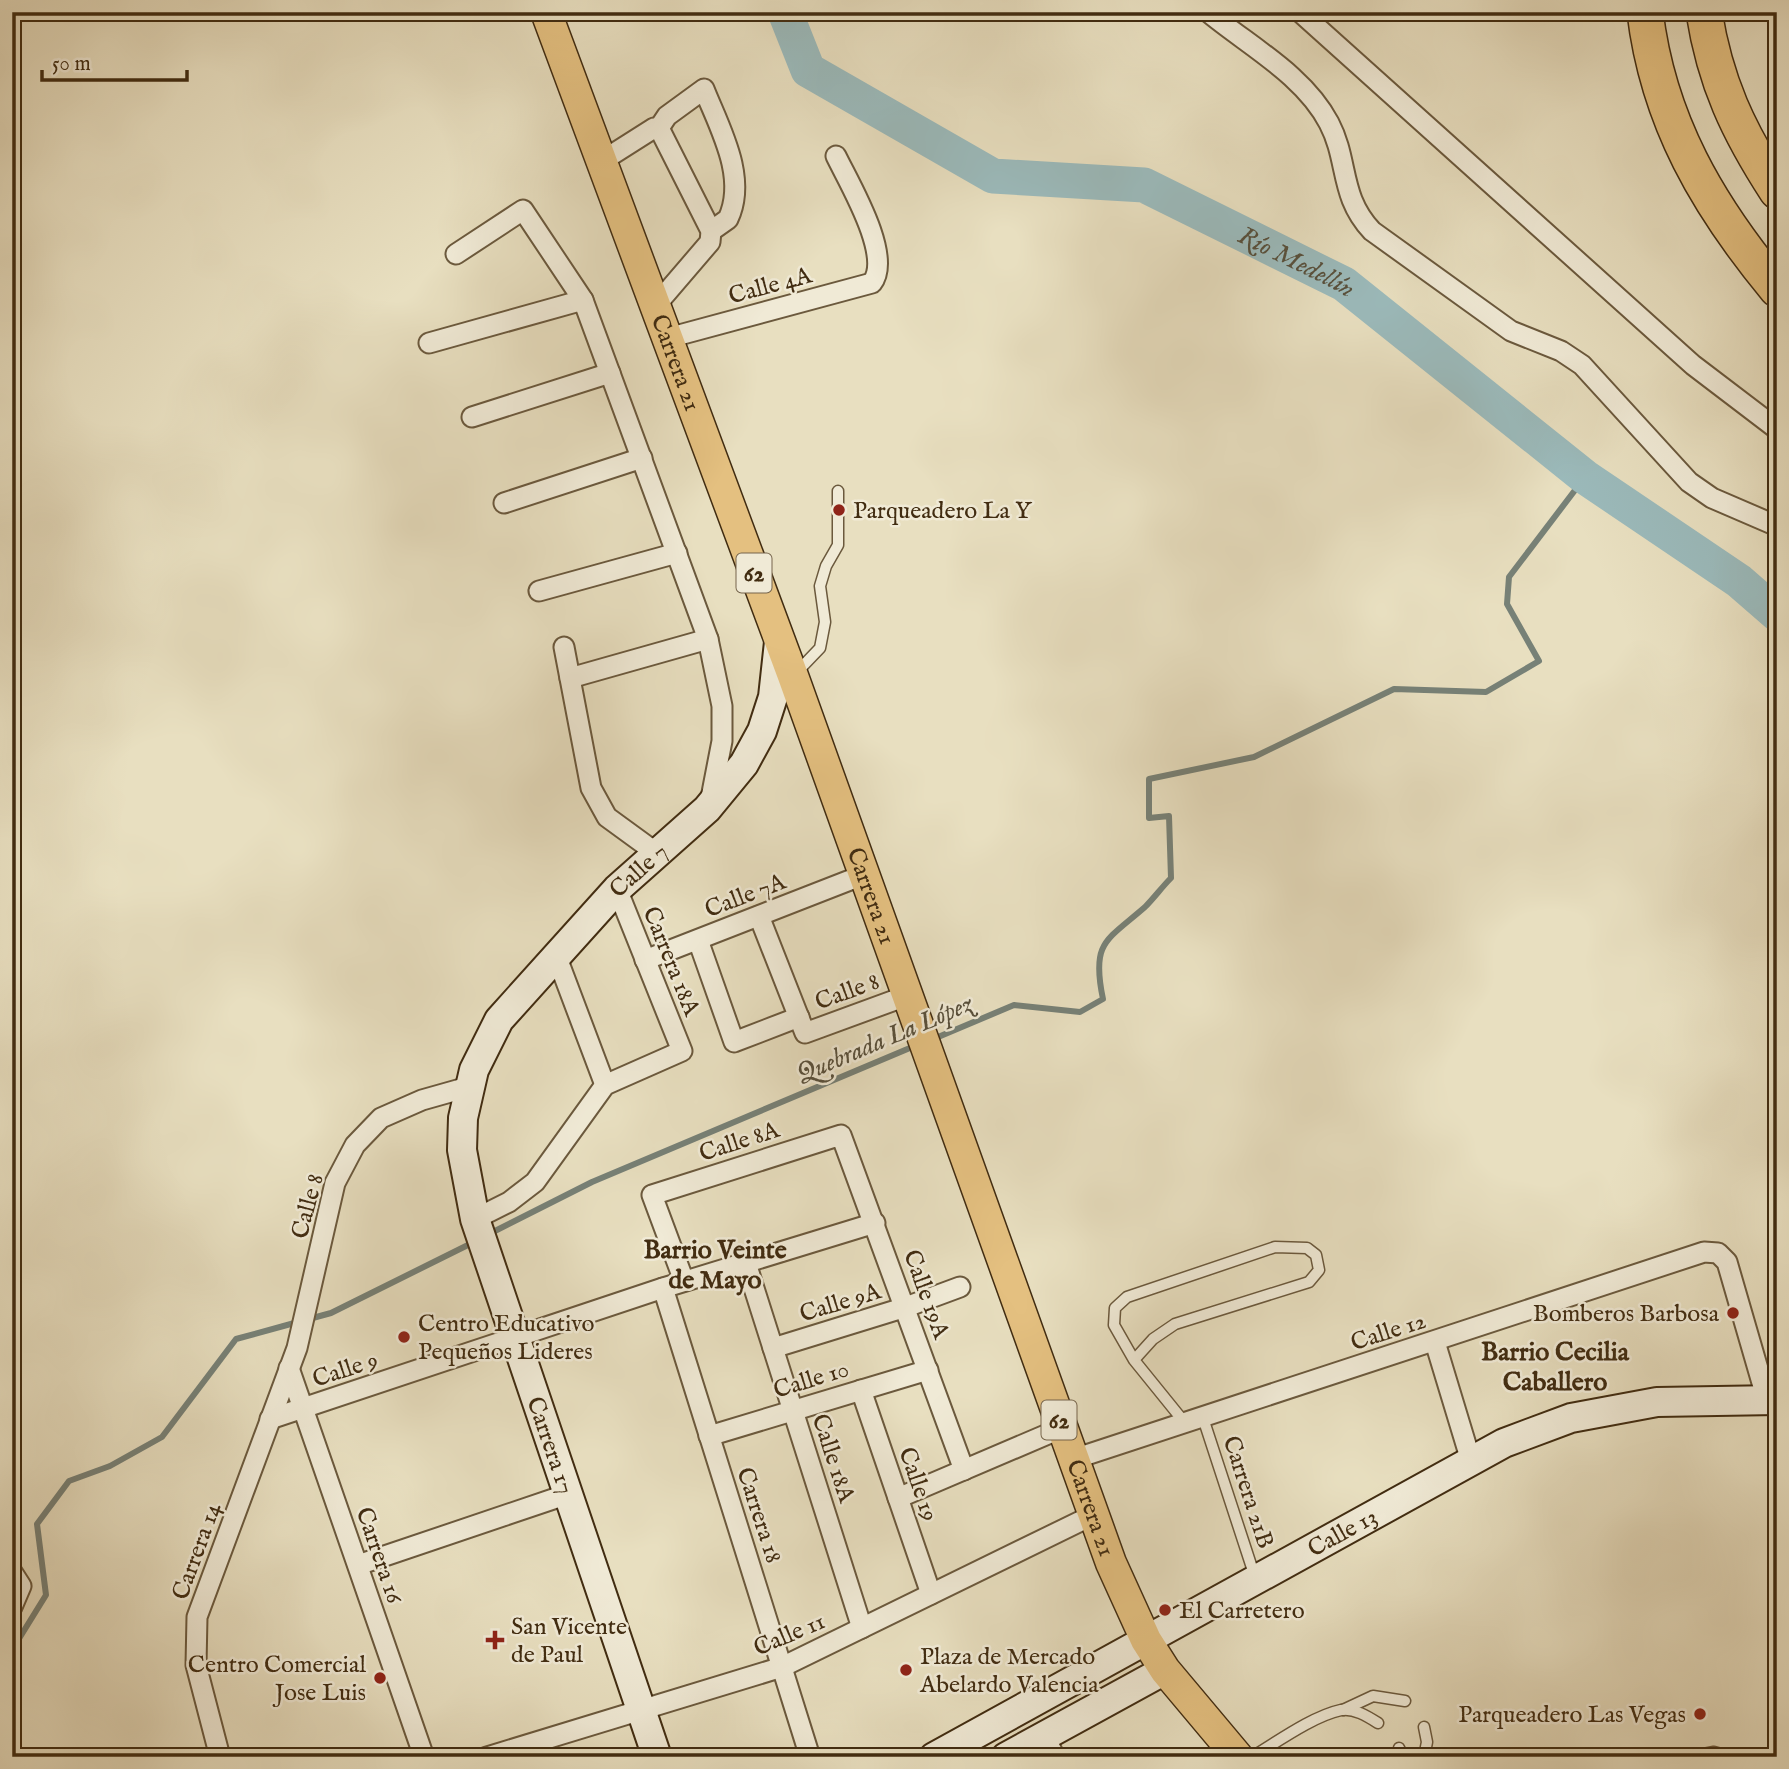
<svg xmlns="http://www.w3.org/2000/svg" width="1789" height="1769" viewBox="0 0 1789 1769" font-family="'IM FELL English',serif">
  <rect width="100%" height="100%" fill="#e8dfc0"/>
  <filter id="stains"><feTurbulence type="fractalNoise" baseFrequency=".00286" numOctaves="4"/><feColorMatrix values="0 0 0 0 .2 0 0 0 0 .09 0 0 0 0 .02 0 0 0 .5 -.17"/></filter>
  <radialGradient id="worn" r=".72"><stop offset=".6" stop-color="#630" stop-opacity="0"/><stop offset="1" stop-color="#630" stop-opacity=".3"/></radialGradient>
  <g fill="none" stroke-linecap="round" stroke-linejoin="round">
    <g stroke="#778177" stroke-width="6">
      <path d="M931 1040 1014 1005 1080 1012 1103 999C1091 942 1106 941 1145 907 1154 898 1162 887 1171 878L1169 816 1149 818V779L1254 757 1394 689 1486 692 1539 661 1507 604 1509 577 1585 477"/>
      <polyline points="489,1234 592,1182 917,1045"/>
      <polyline points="309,1319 331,1313 476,1241"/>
      <polyline points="12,1650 46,1595 37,1524 69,1481 110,1466 162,1437 236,1339 298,1322"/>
    </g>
    <path stroke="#9bbabb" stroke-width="35" id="s1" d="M785 12 808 70 993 176 1144 185 1344 284 1585 477 1739 581 1777 614"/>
    <g stroke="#6b593d" stroke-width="13">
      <g id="lane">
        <polyline points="796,673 820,648 825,622 820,586 826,566 838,545 838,491"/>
        <polyline points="1134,1360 1153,1339 1175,1324 1309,1282 1319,1270 1316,1255 1307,1248 1275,1247 1127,1297 1115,1308 1114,1325 1134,1360 1185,1423"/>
        <polyline points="1203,1418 1255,1577"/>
        <polyline points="1343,1710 1373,1696 1405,1701"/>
        <polyline points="1424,1727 1427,1742 1424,1757"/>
        <polyline points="1399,1748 1403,1757"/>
        <path d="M1252 1757C1277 1742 1313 1716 1341 1710 1354 1708 1367 1716 1378 1723"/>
        <polyline points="1688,1757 1714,1752 1732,1757"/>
      </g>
    </g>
    <g stroke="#6b593d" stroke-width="23">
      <g id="street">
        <path d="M1208 12C1249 46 1304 75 1329 123 1349 161 1339 196 1372 231L1511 331 1561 351 1582 365 1689 482 1712 498 1777 526"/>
        <polyline points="1300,12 1693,365 1777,429"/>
        <path d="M659 128 667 116 704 89C719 127 748 177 728 219L711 231"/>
        <polyline points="602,161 654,128 659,128 711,231 710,242 656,305"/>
        <polyline points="456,254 523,210 583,300 708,639 722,706 722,741 711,798"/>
        <path d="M668 338 872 283C893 256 849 183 836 156"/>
        <polyline points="429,343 583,300"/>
        <polyline points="472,417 610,373"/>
        <polyline points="504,503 642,458"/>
        <polyline points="539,591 677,553"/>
        <polyline points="564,647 591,788 607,817 655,852"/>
        <polyline points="570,678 708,639"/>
        <polyline points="759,916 805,1033 906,996"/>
        <polyline points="698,940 734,1042 799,1017"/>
        <polyline points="556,955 605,1085"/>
        <polyline points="645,960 863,875"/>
        <polyline points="475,1219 509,1202 535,1182 605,1085 682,1051 617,889"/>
        <polyline points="746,1263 862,1628"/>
        <polyline points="684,1281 652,1195 841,1135 964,1470"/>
        <polyline points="663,1288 810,1757"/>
        <polyline points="1435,1342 1471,1461"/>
        <polyline points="773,1348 906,1307 960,1287"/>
        <polyline points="289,1368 424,1757"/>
        <polyline points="861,1390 931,1594"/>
        <polyline points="270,1419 663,1288 875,1223"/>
        <polyline points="709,1436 928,1370"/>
        <polyline points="1074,1459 1704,1252 1718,1253 1727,1262 1767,1400"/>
        <polyline points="898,1498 1062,1428"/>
        <polyline points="358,1565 568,1494"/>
        <polyline points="12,1572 21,1586 12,1607"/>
        <polyline points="1044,1736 1055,1757"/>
        <polyline points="220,1757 196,1665 197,1617 297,1348 335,1183 355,1145 381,1118 422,1100 468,1087"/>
        <polyline points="487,1757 782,1667 1093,1515"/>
      </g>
    </g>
    <g stroke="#412c11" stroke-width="32">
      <g id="secondary">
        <path id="s2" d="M657 1757 475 1219 462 1150 463 1118 474 1070 499 1020 617 889 707 809 744 764 762 731 773 697 779 642"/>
        <path id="s3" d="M934 1757 1504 1443 1571 1418 1657 1402 1777 1400"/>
        <polyline points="1006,1757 1165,1670"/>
      </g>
    </g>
    <g stroke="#412c11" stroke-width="33">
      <g id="primary">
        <path id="s4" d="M546 12 793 676 1111 1563 1146 1640 1165 1670 1238 1757"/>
      </g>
    </g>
    <g stroke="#412c11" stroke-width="38">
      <g id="highway">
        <path d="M1645 12C1658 121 1708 206 1777 289"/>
        <path d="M1704 12C1715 82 1738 131 1777 191"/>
      </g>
    </g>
    <use href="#lane" stroke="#f0ead6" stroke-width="10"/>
    <use href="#street" stroke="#f0ead6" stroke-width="19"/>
    <use href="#secondary" stroke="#f0ead6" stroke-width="28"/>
    <use href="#primary" stroke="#e4c080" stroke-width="30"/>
    <use href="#highway" stroke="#e4c080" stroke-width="35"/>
  </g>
  <g fill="#8f2418" stroke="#f0ead6" stroke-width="2.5">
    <circle cx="839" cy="510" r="7"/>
    <circle cx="1733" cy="1313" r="7"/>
    <circle cx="404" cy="1337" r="7"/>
    <circle cx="1165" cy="1610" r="7"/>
    <path d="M491.5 1629.5h7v7h7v7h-7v7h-7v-7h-7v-7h7z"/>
    <circle cx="906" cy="1670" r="7"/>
    <circle cx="380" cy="1678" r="7"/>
    <circle cx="1700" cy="1714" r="7"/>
  </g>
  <g text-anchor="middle" stroke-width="5" stroke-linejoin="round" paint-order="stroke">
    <g fill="#f0ead6" stroke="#76654c" stroke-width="2">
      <rect x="736.5" y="553.5" width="35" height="39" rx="5"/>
      <rect x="1041.5" y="1400.5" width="35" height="39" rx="5"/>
    </g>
    <g font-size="23" font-weight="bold" fill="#412c11">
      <text x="754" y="581">62</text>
      <text x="1059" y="1428">62</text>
    </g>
    <g font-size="24" fill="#412c11" stroke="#f0ead6">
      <text transform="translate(770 285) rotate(-15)" y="8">Calle 4A</text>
      <text dy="8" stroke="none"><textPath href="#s4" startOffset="374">Carrera 21</textPath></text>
      <text dy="8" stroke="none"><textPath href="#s2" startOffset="980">Calle 7</textPath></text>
      <text transform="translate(745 895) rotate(-21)" y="8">Calle 7A</text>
      <text dy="8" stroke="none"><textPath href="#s4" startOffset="942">Carrera 21</textPath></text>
      <text transform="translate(672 961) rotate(68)" y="8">Carrera 18A</text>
      <text transform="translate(847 991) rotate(-20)" y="8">Calle 8</text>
      <text transform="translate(739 1141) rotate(-18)" y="8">Calle 8A</text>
      <text transform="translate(307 1206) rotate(-75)" y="8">Calle 8</text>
      <text transform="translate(927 1294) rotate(70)" y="8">Calle 19A</text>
      <text transform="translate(840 1302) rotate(-17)" y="8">Calle 9A</text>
      <text transform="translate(1388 1331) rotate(-18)" y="8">Calle 12</text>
      <text transform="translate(345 1369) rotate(-18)" y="8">Calle 9</text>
      <text transform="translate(811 1379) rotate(-17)" y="8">Calle 10</text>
      <text transform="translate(551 1445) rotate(71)" y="8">Carrera 17</text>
      <text transform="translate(834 1458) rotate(72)" y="8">Calle 18A</text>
      <text transform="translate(919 1484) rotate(71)" y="8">Calle 19</text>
      <text transform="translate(1249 1492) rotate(72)" y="8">Carrera 21B</text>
      <text dy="8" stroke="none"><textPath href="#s4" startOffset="1592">Carrera 21</textPath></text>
      <text transform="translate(760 1515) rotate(72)" y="8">Carrera 18</text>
      <text dy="8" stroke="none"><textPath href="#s3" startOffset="466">Calle 13</textPath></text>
      <text transform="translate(196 1551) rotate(-70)" y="8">Carrera 14</text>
      <text transform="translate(380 1555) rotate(71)" y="8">Carrera 16</text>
      <text transform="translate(789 1634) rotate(-23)" y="8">Calle 11</text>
    </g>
    <g font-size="24" fill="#412c11" stroke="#f0ead6" text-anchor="start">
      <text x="853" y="518">Parqueadero La Y</text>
      <text x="1719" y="1321" text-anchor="end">Bomberos Barbosa</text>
      <text x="418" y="1331">Centro Educativo<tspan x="418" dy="28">Pequeños Lideres</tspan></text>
      <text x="1179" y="1618">El Carretero</text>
      <text x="511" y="1634">San Vicente<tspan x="511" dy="28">de Paul</tspan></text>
      <text x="920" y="1664">Plaza de Mercado<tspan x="920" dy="28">Abelardo Valencia</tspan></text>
      <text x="366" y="1672" text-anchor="end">Centro Comercial<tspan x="366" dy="28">Jose Luis</tspan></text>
      <text x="1686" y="1722" text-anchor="end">Parqueadero Las Vegas</text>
    </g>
    <g font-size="26" font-style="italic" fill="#58503c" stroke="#f0ead6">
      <text dy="9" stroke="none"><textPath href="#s1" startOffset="598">Río Medellín</textPath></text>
      <text transform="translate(884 1038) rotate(-23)" y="9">Quebrada La López</text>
    </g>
    <g font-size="26" font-weight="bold" fill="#412c11" stroke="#f0ead6">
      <text x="715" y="1258">Barrio Veinte<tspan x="715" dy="30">de Mayo</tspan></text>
      <text x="1555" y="1360">Barrio Cecilia<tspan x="1555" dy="30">Caballero</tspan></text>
    </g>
  </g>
  <rect width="1789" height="1769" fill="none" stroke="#e8dfc0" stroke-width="42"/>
  <rect x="14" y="14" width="1761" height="1741" fill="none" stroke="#412c11" stroke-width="3.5"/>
  <rect x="21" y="21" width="1747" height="1727" fill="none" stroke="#412c11" stroke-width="2"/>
  <path d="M42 70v10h145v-10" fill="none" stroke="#412c11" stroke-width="3.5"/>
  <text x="52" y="70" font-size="21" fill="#412c11" stroke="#f0ead6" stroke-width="5" paint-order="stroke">50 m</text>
  <rect width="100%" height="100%" filter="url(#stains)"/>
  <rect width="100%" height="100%" fill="url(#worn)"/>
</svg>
